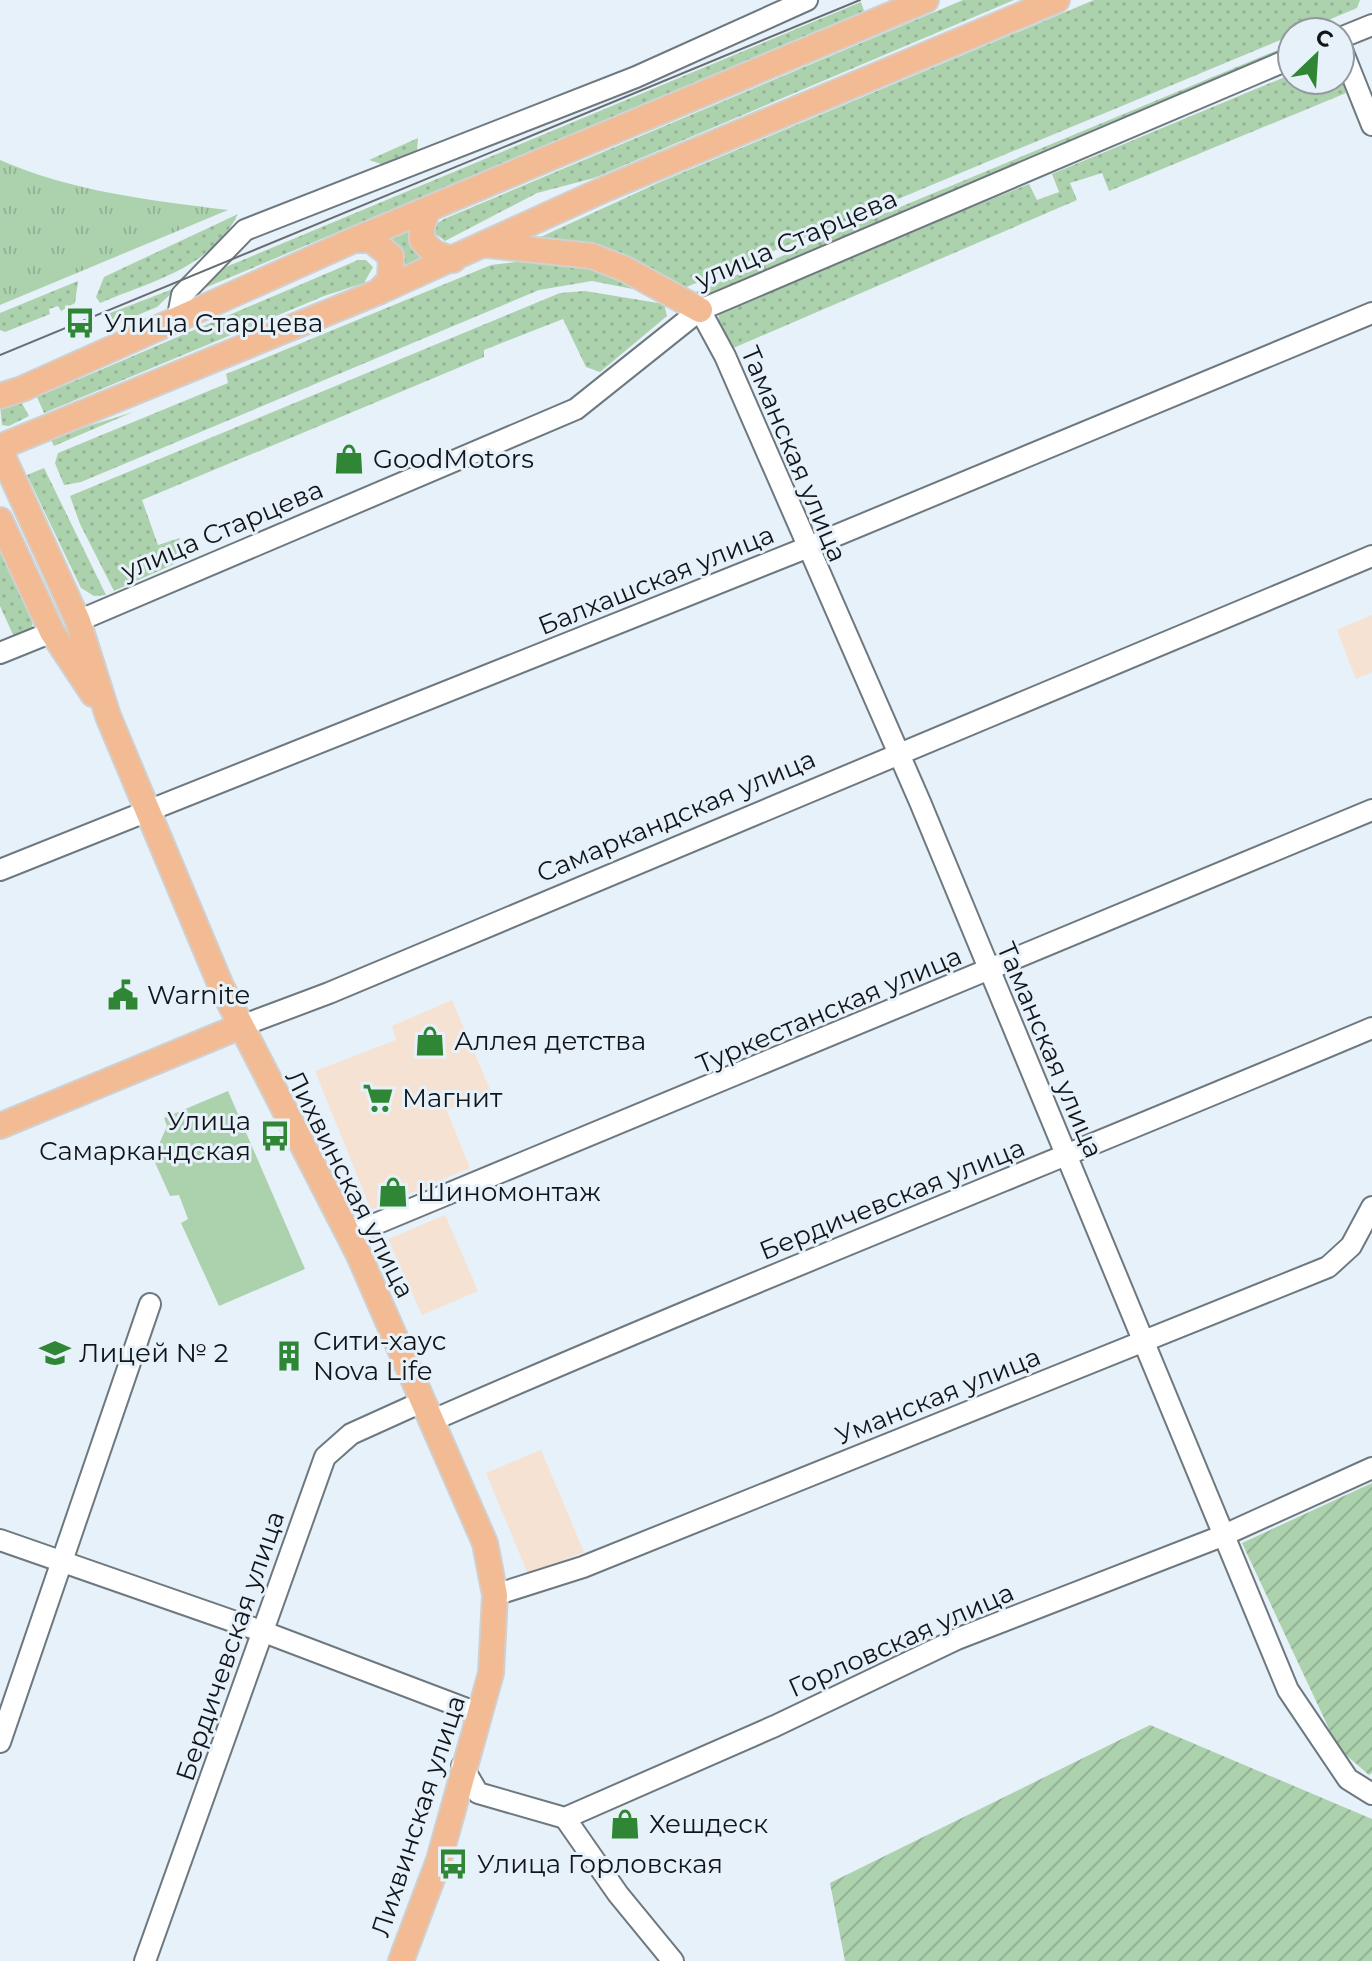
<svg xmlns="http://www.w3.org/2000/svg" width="1372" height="1961" viewBox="0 0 1372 1961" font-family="Montserrat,sans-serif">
  <defs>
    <pattern id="grass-dots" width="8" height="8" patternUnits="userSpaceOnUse" patternTransform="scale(2)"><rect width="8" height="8" fill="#acd1ad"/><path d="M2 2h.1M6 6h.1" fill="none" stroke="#93b394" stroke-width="1.8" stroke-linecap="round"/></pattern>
    <pattern id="park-tufts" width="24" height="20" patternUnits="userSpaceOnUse" patternTransform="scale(2)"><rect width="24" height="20" fill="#acd1ad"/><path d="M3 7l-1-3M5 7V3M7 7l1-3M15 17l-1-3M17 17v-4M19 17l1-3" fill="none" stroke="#93b394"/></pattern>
    <pattern id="garden-furrows" width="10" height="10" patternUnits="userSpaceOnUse" patternTransform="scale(2)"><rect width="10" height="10" fill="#acd1ad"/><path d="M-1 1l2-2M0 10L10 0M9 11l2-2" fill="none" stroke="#93b394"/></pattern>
  </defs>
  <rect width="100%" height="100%" fill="#e7f1fa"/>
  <g fill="#f5e2d2">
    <polygon points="1372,615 1372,672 1356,679 1337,630"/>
    <polygon points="452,1000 491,1092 447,1111 470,1168 371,1210 315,1071 396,1040 392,1026"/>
    <polygon points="445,1215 478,1291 422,1315 388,1239"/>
    <polygon points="541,1450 584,1552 528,1574 486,1473"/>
  </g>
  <g fill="url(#grass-dots)">
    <polygon points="963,0 1014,0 594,178 537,193 445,241 433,232 436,224 444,219"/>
    <polygon points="1094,0 1360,0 1357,8 677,291 532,241 660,182"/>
    <polygon points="861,2 864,11 195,292 221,269"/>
    <polygon points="1292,44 1292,51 726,287 701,297 686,296"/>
    <polygon points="1340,73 1346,93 1109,191 1102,173 1070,183 1077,200 731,349 718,325 719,313 740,301 1029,184 1037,200 1059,192 1052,174 1292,74 1292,80 1340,80"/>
    <polygon points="418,138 417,151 384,165 369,160"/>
    <path d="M238 214C211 268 152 281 100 303L96 297 104 277Z"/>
    <polygon points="412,220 411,240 428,256 397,270 385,239"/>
    <polygon points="550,258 592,265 648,292 592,281 539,290 81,482 64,485 55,463 58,453 228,383 226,374 491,265"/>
    <polygon points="358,260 366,260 373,267 364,283 324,296 44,413 37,397"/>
    <polygon points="78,281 75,303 61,311 58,306 49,309 50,314 5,332 0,330 0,313"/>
    <polygon points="178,287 157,307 109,327 105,315"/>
    <polygon points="585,291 664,304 667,316 600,372 586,367 563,319 484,350 484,357 142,500 158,545 180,538 174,564 114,591 80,524 70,496 560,293"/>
    <polygon points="19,398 29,416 9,426 2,425 0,405"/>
    <polygon points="133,412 54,446 50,438"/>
    <polygon points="44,468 106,595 94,596 81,588 27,475"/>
    <polygon points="0,550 33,619 32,628 15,639 0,606"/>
  </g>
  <path fill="url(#park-tufts)" d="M0 160C74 192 149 200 228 210L0 305Z"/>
  <g fill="url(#garden-furrows)">
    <polygon points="1372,1483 1372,1773 1369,1775 1338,1748 1242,1543"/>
    <polygon points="1150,1725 1372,1819 1372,1961 845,1961 830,1883"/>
  </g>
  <polygon fill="#acd1ad" points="228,1091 305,1269 219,1306 181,1223 188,1219 179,1195 170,1196 153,1158 167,1126 164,1118"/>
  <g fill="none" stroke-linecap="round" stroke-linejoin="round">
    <g stroke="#6e787f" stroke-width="24">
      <g id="minor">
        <polyline points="1340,38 1372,25"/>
        <polyline points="1340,45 1372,125"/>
        <polyline points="700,310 725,356 920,802 1288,1690 1348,1779 1372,1794"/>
        <polyline points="177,321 182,295 245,230 636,77 807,0"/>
        <polyline points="78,621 576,409 700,310 1292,58"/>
        <polyline points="0,653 52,632"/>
        <polyline points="0,870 806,548 1372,313"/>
        <polyline points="241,1026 329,993 1372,556"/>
        <polyline points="349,1235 1372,810"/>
        <path d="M433 1420C744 1284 1059 1160 1372 1028"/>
        <polyline points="0,1540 264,1632 480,1714"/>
        <polyline points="495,1595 583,1567 1328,1267 1351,1246 1372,1207"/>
        <polyline points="0,1742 150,1304"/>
        <polyline points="462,1766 478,1793 565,1818 775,1726 957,1639 1222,1536 1372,1468"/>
        <polyline points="565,1818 618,1894 673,1961"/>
        <polyline points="145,1961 325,1457 351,1434 424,1401"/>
      </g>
    </g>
    <g stroke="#d0d0d1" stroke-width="28">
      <g id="major">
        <polyline points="428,209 422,226 422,240 433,252 453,260"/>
        <polyline points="354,240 371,240 391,256 390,280 378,292"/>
        <polyline points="488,245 592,256 625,269 700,310"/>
        <polyline points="0,396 22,389 354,240 926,0"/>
        <polyline points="0,447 378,292 605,189 1057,0"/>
        <polyline points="0,450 78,621 108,716 221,986 358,1253 485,1543 495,1595 491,1673 439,1860 401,1961"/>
        <polyline points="0,520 52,632 93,694"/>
        <polyline points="0,1126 241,1026"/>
      </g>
    </g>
    <use href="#minor" stroke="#fff" stroke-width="20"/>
    <use href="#major" stroke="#f3bb94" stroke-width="24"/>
    <polyline stroke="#676e73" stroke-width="2" points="0,355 860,0"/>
  </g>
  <defs>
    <g id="bus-bare" transform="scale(2.4)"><path d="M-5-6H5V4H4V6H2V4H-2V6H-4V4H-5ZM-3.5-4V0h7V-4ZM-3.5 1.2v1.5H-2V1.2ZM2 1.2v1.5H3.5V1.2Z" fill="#2f8635" stroke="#e7f1fa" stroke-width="2.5" paint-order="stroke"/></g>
    <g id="shop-bare" transform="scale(2.4)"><path d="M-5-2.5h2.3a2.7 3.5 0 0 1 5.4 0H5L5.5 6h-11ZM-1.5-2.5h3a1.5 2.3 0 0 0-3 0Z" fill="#2f8635" stroke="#e7f1fa" stroke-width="2.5" paint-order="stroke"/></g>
    <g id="civic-bare" transform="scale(2.4)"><path d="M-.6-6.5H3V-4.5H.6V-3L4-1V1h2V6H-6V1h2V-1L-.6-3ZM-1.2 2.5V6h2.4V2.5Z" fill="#2f8635" stroke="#e7f1fa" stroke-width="2.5" paint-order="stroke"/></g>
    <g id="supermarket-bare" transform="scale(2.4)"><path d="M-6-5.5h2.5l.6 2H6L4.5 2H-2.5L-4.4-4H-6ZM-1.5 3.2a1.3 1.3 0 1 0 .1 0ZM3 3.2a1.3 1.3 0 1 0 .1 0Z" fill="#2f8635" stroke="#e7f1fa" stroke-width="2.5" paint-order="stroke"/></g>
    <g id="school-bare" transform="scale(2.4)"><path d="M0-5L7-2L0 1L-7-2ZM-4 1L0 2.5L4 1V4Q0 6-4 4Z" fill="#2f8635" stroke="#e7f1fa" stroke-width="2.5" paint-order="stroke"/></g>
    <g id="building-bare" transform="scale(2.4)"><path d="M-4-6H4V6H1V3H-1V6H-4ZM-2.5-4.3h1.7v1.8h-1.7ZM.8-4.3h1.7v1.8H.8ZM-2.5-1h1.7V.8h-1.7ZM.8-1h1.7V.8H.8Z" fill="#2f8635" stroke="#e7f1fa" stroke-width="2.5" paint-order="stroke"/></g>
  </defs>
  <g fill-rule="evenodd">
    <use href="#bus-bare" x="80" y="323"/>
    <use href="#shop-bare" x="349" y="459"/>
    <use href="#civic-bare" x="123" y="995"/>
    <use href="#shop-bare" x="430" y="1041"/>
    <use href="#supermarket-bare" x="378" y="1098"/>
    <use href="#bus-bare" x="275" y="1136"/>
    <use href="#shop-bare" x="393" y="1192"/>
    <use href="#school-bare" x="55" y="1353"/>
    <use href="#building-bare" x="289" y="1356"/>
    <use href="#shop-bare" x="625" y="1824"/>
    <use href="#bus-bare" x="453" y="1864"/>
  </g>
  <g text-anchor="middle" stroke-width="6" stroke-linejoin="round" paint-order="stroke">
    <g font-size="26" fill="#121619" stroke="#e7f1fa">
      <text transform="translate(796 239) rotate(-23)" y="9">улица Старцева</text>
      <text transform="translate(794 454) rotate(67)" y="9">Таманская улица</text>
      <text transform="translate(222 530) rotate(-23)" y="9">улица Старцева</text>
      <text transform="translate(656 580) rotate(-22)" y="9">Балхашская улица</text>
      <text transform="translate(676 816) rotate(-23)" y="9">Самаркандская улица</text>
      <text transform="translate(829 1010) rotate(-23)" y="9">Туркестанская улица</text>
      <text transform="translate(1050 1050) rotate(67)" y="9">Таманская улица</text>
      <text transform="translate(350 1184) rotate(63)" y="9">Лихвинская улица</text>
      <text transform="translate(892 1199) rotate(-22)" y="9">Бердичевская улица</text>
      <text transform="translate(938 1396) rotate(-22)" y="9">Уманская улица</text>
      <text transform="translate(901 1640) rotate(-24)" y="9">Горловская улица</text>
      <text transform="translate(230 1646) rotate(-71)" y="9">Бердичевская улица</text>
      <text transform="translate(418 1816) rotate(-72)" y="9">Лихвинская улица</text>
    </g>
    <g font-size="26" fill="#121619" stroke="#e7f1fa" text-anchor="start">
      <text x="104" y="332">Улица Старцева</text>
      <text x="373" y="468">GoodMotors</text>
      <text x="147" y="1004">Warnite</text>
      <text x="454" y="1050">Аллея детства</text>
      <text x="402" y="1107">Магнит</text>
      <text x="251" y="1130" text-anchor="end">Улица<tspan x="251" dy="30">Самаркандская</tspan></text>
      <text x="417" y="1201">Шинoмонтаж</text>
      <text x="313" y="1350">Сити-хаус<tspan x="313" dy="30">Nova Life</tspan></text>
      <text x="79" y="1362">Лицей № 2</text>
      <text x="649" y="1833">Хешдеск</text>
      <text x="477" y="1873">Улица Горловская</text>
    </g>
  </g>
  <g transform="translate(1316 56) rotate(25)"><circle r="38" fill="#e7f1fa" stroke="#9299a0" stroke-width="2"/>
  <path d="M0-6L14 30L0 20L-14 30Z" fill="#2f8635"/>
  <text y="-12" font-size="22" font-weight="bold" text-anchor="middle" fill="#121619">С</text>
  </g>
</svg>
